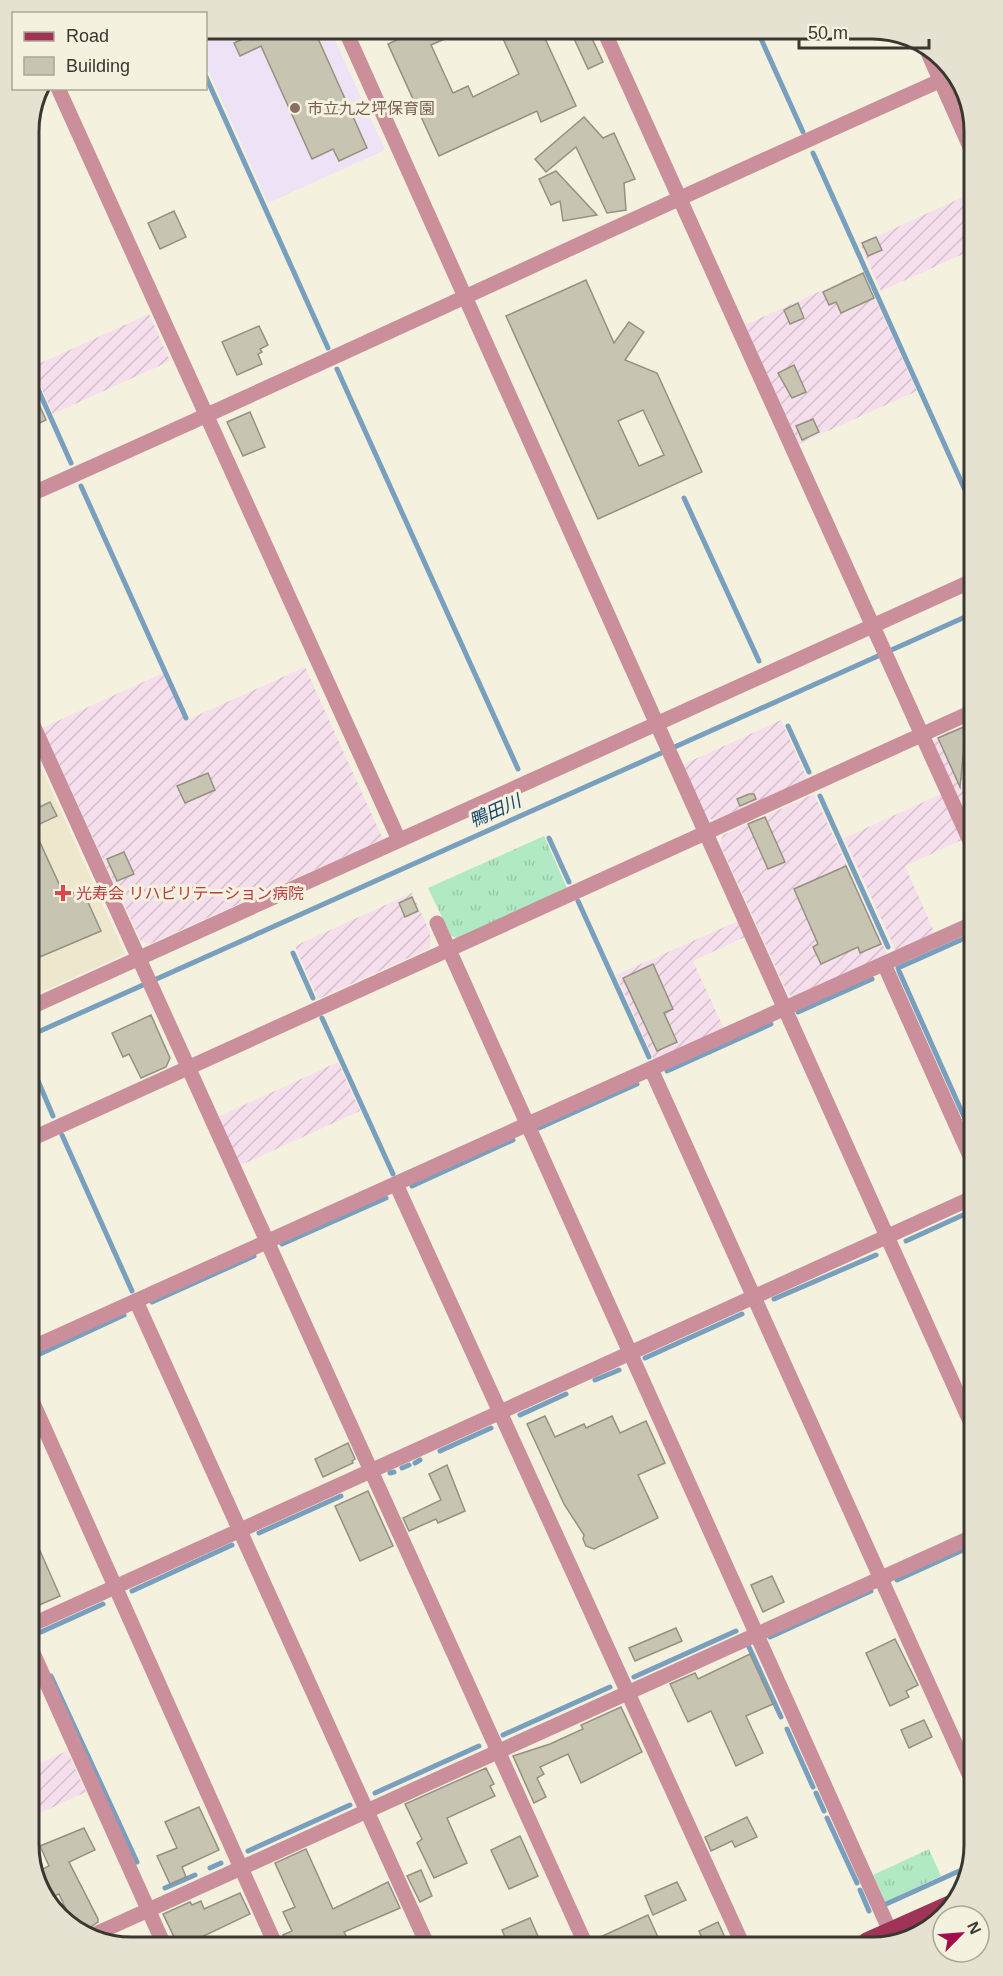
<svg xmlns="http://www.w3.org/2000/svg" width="1003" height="1976" viewBox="0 0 1003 1976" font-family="Arial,'Noto Sans JP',sans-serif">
  <defs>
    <pattern id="industrial-furrows" width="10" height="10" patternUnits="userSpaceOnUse" patternTransform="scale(1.5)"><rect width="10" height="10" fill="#f6dfec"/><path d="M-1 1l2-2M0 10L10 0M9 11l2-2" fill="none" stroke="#d4c0cb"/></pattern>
    <pattern id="grass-tufts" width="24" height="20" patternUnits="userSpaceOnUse" patternTransform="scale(1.5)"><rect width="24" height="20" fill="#b0e9c3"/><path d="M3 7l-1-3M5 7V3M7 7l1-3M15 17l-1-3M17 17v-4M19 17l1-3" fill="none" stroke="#98c8a8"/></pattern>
  </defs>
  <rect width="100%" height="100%" fill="#f5f1df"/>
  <polygon fill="#ede7cd" points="29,740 125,954 29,998"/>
  <g fill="url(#industrial-furrows)">
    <polygon points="974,192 974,249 881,291 860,244"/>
    <polygon points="863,272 917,391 799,444 745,325"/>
    <polygon points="149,314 170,361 53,414 32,367"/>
    <polygon points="305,667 383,839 150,944 141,941 42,728 163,673 185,721"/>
    <polygon points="781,720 808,780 715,821 706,817 682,765"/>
    <polygon points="974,720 974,834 933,743 937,737"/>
    <polygon points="814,794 888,956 795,998 788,994 720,844 723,835"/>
    <polygon points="941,794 962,840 905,866 935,934 896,951 844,838"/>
    <polygon points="412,893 430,932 430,948 318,999 295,946"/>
    <polygon points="738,921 745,937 693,961 724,1029 654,1060 616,975"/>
    <polygon points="338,1062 360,1111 239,1166 218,1117"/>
    <polygon points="67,1751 86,1792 29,1818 29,1768"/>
  </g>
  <polygon fill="#eee2f6" points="332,34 385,150 268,203 206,65 206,35"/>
  <g fill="url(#grass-tufts)">
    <polygon points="544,836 567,888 457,938 451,936 428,888"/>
    <polygon points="929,1849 941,1876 885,1902 873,1875"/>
  </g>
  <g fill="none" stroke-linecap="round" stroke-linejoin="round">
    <g stroke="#789fbd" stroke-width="5">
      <polyline points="757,30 803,132"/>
      <polyline points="206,77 328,348"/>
      <polyline points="813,153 974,510"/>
      <polyline points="29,369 71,463"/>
      <polyline points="337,369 518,769"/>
      <polyline points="81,486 186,718"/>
      <polyline points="684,498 759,661"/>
      <polyline points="788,726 809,772"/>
      <polyline points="820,796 888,947"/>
      <polyline points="549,838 569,882"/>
      <polyline points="578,901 649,1057"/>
      <polyline points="293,953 313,998"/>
      <polyline points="898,968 974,934"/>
      <polyline points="899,971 974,1139"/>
      <polyline points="798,1012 872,979"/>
      <polyline points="322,1018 393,1174"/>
      <polyline points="29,1036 974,613"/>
      <polyline points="33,1069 53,1116"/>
      <polyline points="667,1071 771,1024"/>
      <polyline points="539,1128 637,1084"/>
      <polyline points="62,1135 132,1291"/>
      <polyline points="412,1186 513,1140"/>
      <polyline points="906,1241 974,1210"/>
      <polyline points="282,1244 386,1198"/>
      <polyline points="774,1299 876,1255"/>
      <polyline points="152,1302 254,1256"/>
      <polyline points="645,1358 742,1314"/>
      <polyline points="29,1359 124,1315"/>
      <polyline points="595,1380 619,1370"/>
      <polyline points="520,1415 566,1394"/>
      <polyline points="440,1451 491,1428"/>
      <polyline points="415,1463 420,1460"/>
      <polyline points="402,1468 409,1465"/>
      <polyline points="390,1473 394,1472"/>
      <polyline points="259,1533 341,1496"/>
      <polyline points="897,1580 974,1545"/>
      <polyline points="132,1591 232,1545"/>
      <polyline points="41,1632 103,1604"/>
      <polyline points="770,1637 871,1591"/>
      <polyline points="749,1647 781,1717"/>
      <polyline points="51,1676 137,1862"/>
      <polyline points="634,1677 736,1631"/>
      <polyline points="787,1729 813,1787"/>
      <polyline points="503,1735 610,1687"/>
      <polyline points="375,1793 479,1746"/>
      <polyline points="816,1793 824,1811"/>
      <polyline points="827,1818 857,1883"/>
      <polyline points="248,1851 350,1805"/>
      <polyline points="210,1868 221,1863"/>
      <polyline points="165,1888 195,1875"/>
      <polyline points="860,1890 869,1911"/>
      <polyline points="884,1905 968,1867"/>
    </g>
  </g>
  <g fill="#c8c4b2" stroke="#959180" stroke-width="1.5" fill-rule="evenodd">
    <polygon points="500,32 542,32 576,106 541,122 537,111 439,156 388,44 411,33 458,33 431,45 453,93 468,86 473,97 519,74"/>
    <polygon points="571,32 589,32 603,62 588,69"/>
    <polygon points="316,34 367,148 339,161 333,149 312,159 261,46 240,56 234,43 253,35"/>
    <polygon points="584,117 603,138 614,133 635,179 624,183 626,210 607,213 576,147 546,172 535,159"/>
    <polygon points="556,171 597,215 563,221 560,201 551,205 539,179"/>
    <polygon points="174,211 186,237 160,249 148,223"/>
    <polygon points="876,237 882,250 868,256 862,243"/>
    <polygon points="863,273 874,298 841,313 836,302 829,305 823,292"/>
    <path d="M586 280 614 343 629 322 644 332 625 360 657 373 702 472 598 519 506 316ZM643 410 664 455 639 466 618 421Z"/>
    <polygon points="798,303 804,318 790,324 784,310"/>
    <polygon points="259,326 268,345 260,349 262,352 258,354 262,364 237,375 222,342"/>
    <polygon points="794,365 806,392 792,398 778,373"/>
    <polygon points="29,382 46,420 29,428"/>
    <polygon points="250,412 265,447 243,456 227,422"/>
    <polygon points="813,419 819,432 802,440 796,426"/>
    <polygon points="966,726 960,787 938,738"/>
    <polygon points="208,773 215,790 185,803 177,786"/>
    <polygon points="749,794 754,794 756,799 740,806 737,799"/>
    <polygon points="50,802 57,816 33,827 65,897 82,889 101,931 35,959 29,946 29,812"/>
    <polygon points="765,817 785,862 768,869 748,824"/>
    <polygon points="124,852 134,874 117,881 107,859"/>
    <polygon points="846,866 881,944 860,953 858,947 821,964 813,947 818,944 794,889"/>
    <polygon points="412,897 418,911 405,917 399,903"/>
    <polygon points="653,964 673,1009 664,1013 677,1042 657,1051 623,978"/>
    <polygon points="151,1015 170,1058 166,1067 141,1078 129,1054 123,1057 112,1033"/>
    <polygon points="545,1416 555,1437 584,1424 586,1428 612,1416 620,1433 646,1421 665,1463 638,1475 658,1518 594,1549 586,1546 583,1539 584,1535 564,1504 527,1424"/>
    <polygon points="348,1443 355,1459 352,1461 353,1463 323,1477 315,1459"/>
    <polygon points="447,1465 465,1511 438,1523 436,1519 409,1531 403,1518 441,1500 429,1474"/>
    <polygon points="368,1491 393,1546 360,1561 335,1506"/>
    <polygon points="29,1526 60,1596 37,1606 29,1588"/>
    <polygon points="772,1576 784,1602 763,1612 751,1585"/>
    <polygon points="676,1628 682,1641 635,1661 629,1648"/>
    <polygon points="895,1639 918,1685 906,1691 909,1697 890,1706 866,1653"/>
    <polygon points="750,1654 773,1704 746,1716 763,1753 736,1766 711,1711 688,1722 670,1684 695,1673 698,1679"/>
    <polygon points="621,1707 642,1752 581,1783 568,1754 540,1767 544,1774 537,1778 546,1797 534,1803 513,1756 550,1744 583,1729 581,1725"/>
    <polygon points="924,1720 932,1737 909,1748 901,1730"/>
    <polygon points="486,1768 494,1784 490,1786 495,1796 447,1818 467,1863 434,1878 417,1843 422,1839 405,1804"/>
    <polygon points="199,1807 219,1850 182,1867 186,1877 170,1884 157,1856 177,1848 165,1822"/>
    <polygon points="747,1817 757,1837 735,1847 732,1841 711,1851 705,1837"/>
    <polygon points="84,1828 95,1850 69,1862 98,1919 98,1922 82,1933 76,1931 59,1894 49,1898 37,1872 49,1866 40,1846"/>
    <polygon points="520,1836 538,1876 509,1889 491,1850"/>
    <polygon points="306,1849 333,1909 388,1882 400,1908 344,1932 351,1945 287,1946 283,1935 292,1931 283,1912 295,1907 275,1863"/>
    <polygon points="421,1870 432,1896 420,1902 407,1876"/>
    <polygon points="677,1882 686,1900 653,1915 645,1896"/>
    <polygon points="240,1893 250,1914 185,1945 177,1943 163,1914 190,1902 192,1905 201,1901 204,1909"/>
    <polygon points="648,1915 660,1942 595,1943 594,1940"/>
    <polygon points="530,1918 541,1943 508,1944 502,1930"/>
    <polygon points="718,1922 727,1942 704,1942 699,1931"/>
  </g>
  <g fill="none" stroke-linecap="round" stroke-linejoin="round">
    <g stroke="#cb8e9b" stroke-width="15">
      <polyline points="604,31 974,850"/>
      <polyline points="347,34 974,1430"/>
      <polyline points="925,46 974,156"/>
      <polyline points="58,88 399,840"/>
      <path d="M29 495C338 358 644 212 953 75"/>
      <polyline points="29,716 585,1943"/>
      <polyline points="437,923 894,1940"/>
      <polyline points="884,964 974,1165"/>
      <polyline points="29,1008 974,580"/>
      <polyline points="651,1069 974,1785"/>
      <polyline points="29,1140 974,711"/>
      <polyline points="396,1184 741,1941"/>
      <polyline points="136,1301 427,1944"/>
      <polyline points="29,1349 974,923"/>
      <polyline points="29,1394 276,1946"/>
      <polyline points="29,1626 974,1197"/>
      <polyline points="29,1644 165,1947"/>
      <polyline points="91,1936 974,1536"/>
    </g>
    <polyline stroke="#a03456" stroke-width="15" points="866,1940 958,1899"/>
  </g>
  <circle fill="#8d6e63" stroke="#f5f1df" stroke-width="2" cx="295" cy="108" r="6"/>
  <path fill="#e0444e" stroke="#f5f1df" stroke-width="2" d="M60 884h6v6h6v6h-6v6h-6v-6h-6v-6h6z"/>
  <g text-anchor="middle" stroke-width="6" stroke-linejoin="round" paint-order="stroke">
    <g font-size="16" fill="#785e54" stroke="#f5f1df" text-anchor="start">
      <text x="307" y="114">市立九之坪保育園</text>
    </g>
    <g font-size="16" fill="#be3a42" stroke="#f5f1df" text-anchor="start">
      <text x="76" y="899">光寿会 リハビリテーション病院</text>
    </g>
    <g font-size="18" font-style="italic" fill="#11476d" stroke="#f5f1df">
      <text transform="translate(495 811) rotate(-24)" y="6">鴨田川</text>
    </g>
  </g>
  <path d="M0 0H1003V1976H0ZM131 39H872A92 92 0 0 1 964 131V1845A92 92 0 0 1 872 1937H131A92 92 0 0 1 39 1845V131A92 92 0 0 1 131 39Z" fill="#e6e2d1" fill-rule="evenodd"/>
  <path fill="none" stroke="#393730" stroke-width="3" d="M131 39H872A92 92 0 0 1 964 131V1845A92 92 0 0 1 872 1937H131A92 92 0 0 1 39 1845V131A92 92 0 0 1 131 39Z"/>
  <rect x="12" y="12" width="195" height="78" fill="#f5f1df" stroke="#aaa799" stroke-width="1.5"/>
  <rect x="24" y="32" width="30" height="9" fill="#a03456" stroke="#aaa799" stroke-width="1.5"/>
  <text x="66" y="42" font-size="18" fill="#393730">Road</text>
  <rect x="24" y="57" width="30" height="18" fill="#c8c4b2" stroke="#aaa799" stroke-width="1.5"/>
  <text x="66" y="72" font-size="18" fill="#393730">Building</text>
  <g transform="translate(961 1934) rotate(65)"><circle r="28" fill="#f5f1df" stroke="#aaa799" stroke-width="1.5"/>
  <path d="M0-4.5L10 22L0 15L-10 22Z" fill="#a30d4b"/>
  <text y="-9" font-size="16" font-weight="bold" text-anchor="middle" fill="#393730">N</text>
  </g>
  <path d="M799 39v9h130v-9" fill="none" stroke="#393730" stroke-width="3"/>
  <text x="808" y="39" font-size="18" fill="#393730" stroke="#f5f1df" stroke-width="4.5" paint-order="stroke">50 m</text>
</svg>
